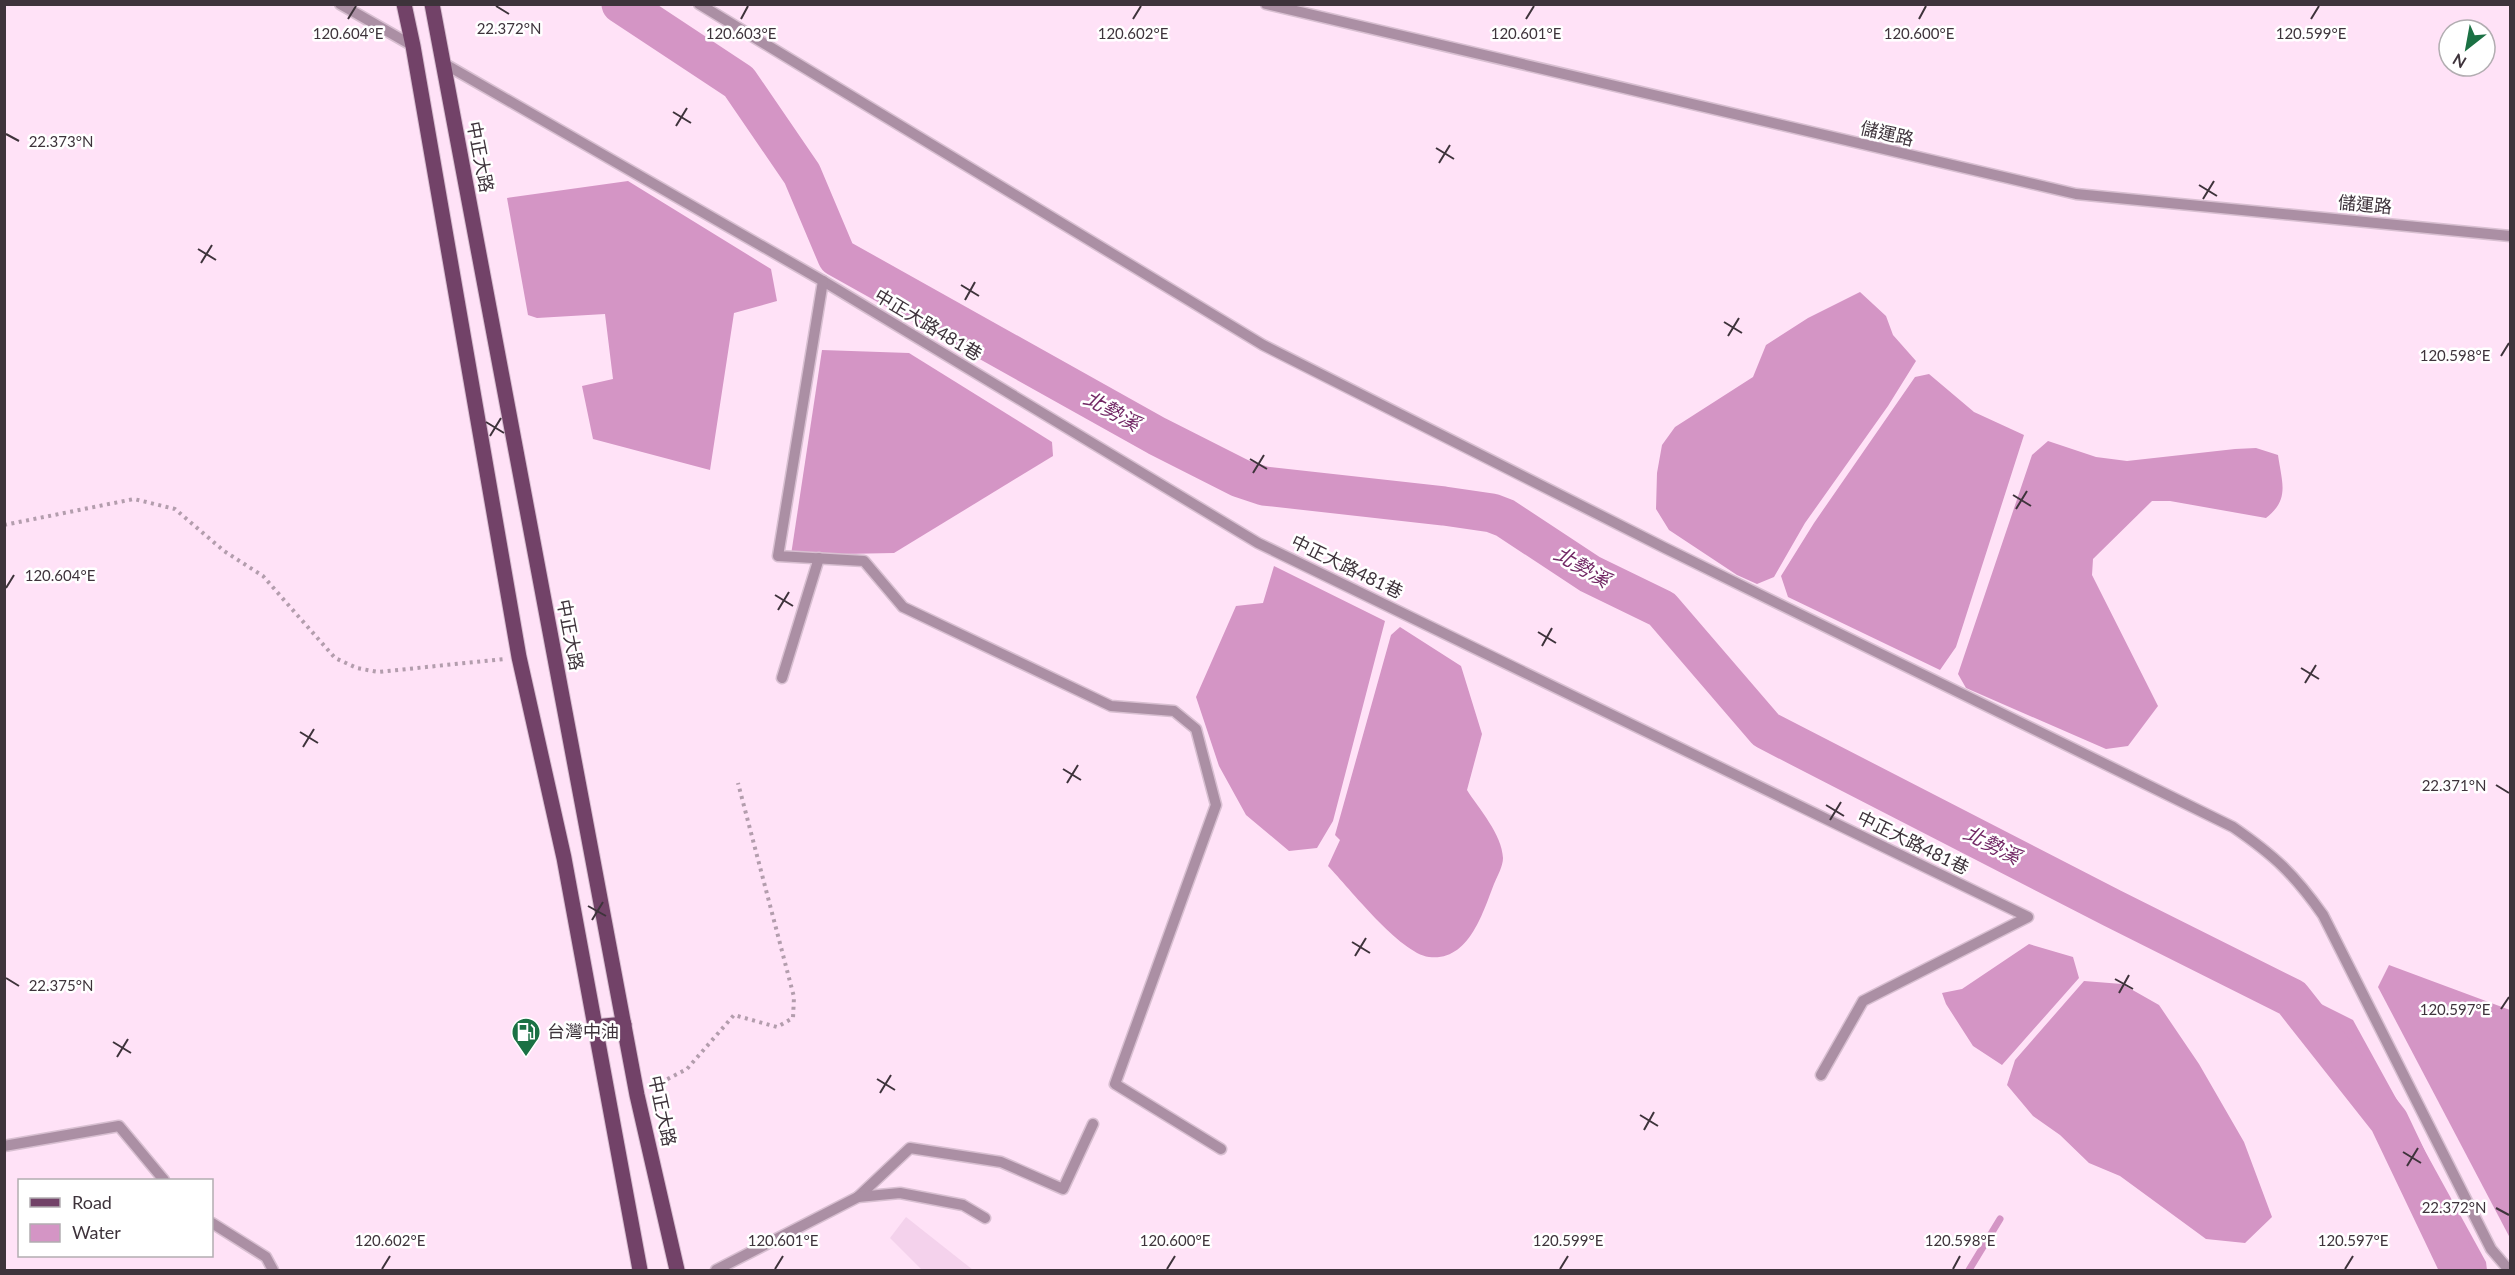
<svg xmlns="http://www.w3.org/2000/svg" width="2515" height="1275" viewBox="0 0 2515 1275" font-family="Lato,'Noto Sans TC',sans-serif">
  <rect width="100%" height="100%" fill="#ffe2f7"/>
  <polygon fill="#f4d2ec" points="906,1217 973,1270 922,1270 890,1238"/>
  <g fill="#d495c5">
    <polygon points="628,181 771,269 777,301 734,313 710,470 593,439 582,386 613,379 605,314 537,318 528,315 507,198"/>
    <polygon points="1860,292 1886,316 1893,335 1916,361 1888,406 1805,523 1774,577 1757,584 1737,575 1669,530 1656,509 1657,473 1662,445 1675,427 1753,377 1766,345 1808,318"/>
    <polygon points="822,350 909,353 1052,442 1053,456 894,553 791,555"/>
    <polygon points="1929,374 1974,412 2024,435 1956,647 1940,670 1788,597 1781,576 1814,523 1915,377"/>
    <path d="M2048 441 2096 457 2127 461 2235 449 2256 448 2278 455C2282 483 2290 499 2266 518L2170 501H2152L2093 559 2092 575 2158 706 2128 746 2106 749 1966 688 1958 674 2032 455Z"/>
    <polygon points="1274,566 1385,621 1333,821 1317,848 1289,851 1246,815 1219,766 1196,697 1236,606 1263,603"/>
    <path d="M1400 627 1461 666 1482 734 1467 790C1479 809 1502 834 1503 858 1503 866 1497 877 1494 884 1483 912 1469 962 1429 957 1400 953 1350 889 1328 866L1340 840 1335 835 1391 635Z"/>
    <polygon points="2029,944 2073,957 2079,978 2002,1065 1973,1046 1946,1004 1942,993 1962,989"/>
    <polygon points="2389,965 2510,1010 2510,1238 2378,987"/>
    <polygon points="2084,981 2122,984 2159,1005 2199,1064 2244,1142 2272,1217 2245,1243 2206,1239 2120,1176 2089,1163 2060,1135 2033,1116 2007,1085 2015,1060"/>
    <polygon points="2297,992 2353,1020 2486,1262 2487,1270 2449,1270 2439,1247 2410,1161 2356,1053 2328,1019 2283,1011"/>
  </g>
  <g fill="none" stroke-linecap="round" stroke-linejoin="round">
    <polyline stroke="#d495c5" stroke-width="7" points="1969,1270 2000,1219"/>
    <polyline stroke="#d495c5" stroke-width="39" points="621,4 739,82 802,174 837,257 1157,436 1240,478 1264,486 1444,506 1492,513 1505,518 1590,574 1662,609 1766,730 2112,908 2292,998 2389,1121 2460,1270"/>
    <g stroke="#d8bfd1" stroke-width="13">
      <g id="lane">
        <polyline points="340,4 413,46"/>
        <path d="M699 4 1263 345 1665 548 2233 827C2275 856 2294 874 2323 915L2491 1249 2509 1270"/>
        <polyline points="1266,4 2076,194 2510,236"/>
        <polyline points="443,63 823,281 1258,543 2028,917 1863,1001 1821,1075"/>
        <polyline points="823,281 778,556 864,561 903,607 1111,706 1174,711 1196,729 1216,805 1115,1084 1221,1149"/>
        <polyline points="782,678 819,558"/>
        <polyline points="4,1146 119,1126 164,1180"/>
        <polyline points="858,1197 910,1148 1001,1162 1063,1189 1093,1124"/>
        <polyline points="212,1223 266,1257 273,1270"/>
        <polyline points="716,1270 858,1197 900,1193 963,1205 985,1218"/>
      </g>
    </g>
    <g stroke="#d8bfd1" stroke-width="17">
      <g id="primary">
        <polyline points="404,4 413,46 519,657 564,858 640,1270"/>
        <polyline points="432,4 637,1095 677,1270"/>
        <polyline points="595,1027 624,1024"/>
      </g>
    </g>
    <g stroke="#b39dad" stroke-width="4" stroke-dasharray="3 4.5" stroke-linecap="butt">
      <polyline points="4,525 134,499 175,509 224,551 263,576 335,658 357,668 378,672 504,659"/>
      <polyline points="654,1086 687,1069 734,1015 777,1027 793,1018 794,997 738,783"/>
    </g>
    <use href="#lane" stroke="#ab8fa4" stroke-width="10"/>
    <use href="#primary" stroke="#724268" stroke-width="15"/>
  </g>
  <path fill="none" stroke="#3e333b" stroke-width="2" d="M496 6 509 14M348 19 356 6M741 19 748 6M1133 19 1141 6M1526 19 1534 6M1919 19 1926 6M2311 19 2319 6M673 112 691 123M676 126 687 108M6 134 19 141M1436 148 1454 159M1439 163 1450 145M2199 185 2217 196M2203 199 2214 181M198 249 216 260M201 263 212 245M961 285 979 296M965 300 975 282M1724 322 1742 333M1728 336 1739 318M2501 356 2509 343M486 422 504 433M490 436 501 418M1250 459 1267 469M1253 473 1264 455M2013 495 2031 506M2016 509 2027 491M6 588 14 575M775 595 793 606M778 610 789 592M1538 632 1556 643M1542 646 1552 628M2301 668 2319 679M2305 683 2316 665M300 732 318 743M303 747 314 729M1063 769 1081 780M1067 783 1078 765M2496 785 2509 793M1826 805 1844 816M1830 820 1841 802M588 906 606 916M592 920 603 902M1352 942 1370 953M1355 956 1366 938M6 978 19 986M2115 979 2133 989M2119 993 2129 975M2501 1009 2509 997M113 1042 131 1053M117 1057 128 1039M877 1079 895 1090M880 1093 891 1075M1640 1115 1658 1126M1644 1130 1654 1112M2403 1152 2421 1163M2407 1166 2418 1148M2496 1208 2509 1215M382 1269 390 1256M775 1269 783 1256M1167 1269 1175 1256M1560 1269 1568 1256M1953 1269 1960 1256M2345 1269 2353 1256"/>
  <defs>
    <g id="fuel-pin" transform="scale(1.5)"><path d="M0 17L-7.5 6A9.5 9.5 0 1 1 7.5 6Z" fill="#1b7144" stroke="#fff"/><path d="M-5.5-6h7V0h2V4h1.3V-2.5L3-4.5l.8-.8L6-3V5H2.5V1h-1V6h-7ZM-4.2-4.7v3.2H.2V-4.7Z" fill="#fff"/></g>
  </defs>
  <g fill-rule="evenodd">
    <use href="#fuel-pin" x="526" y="1032"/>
  </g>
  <g text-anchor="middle" stroke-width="5" stroke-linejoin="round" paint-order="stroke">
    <g font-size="18" fill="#3e333b" stroke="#fff">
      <text transform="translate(1887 134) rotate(13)" y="6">儲運路</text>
      <text transform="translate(480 157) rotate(79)" y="6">中正大路</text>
      <text transform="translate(2365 205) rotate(5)" y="6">儲運路</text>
      <text transform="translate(928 325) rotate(31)" y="6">中正大路481巷</text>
      <text transform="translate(1347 567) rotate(26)" y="6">中正大路481巷</text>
      <text transform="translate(570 635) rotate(79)" y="6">中正大路</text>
      <text transform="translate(1913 843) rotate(26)" y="6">中正大路481巷</text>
      <text transform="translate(662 1111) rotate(78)" y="6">中正大路</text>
    </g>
    <g font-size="18" fill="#3e333b" stroke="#fff" text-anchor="start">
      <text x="547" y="1038">台灣中油</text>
    </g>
    <g font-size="20" font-style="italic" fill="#722865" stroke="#fff">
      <text transform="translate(1112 411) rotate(29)" y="7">北勢溪</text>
      <text transform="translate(1582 567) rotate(30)" y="7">北勢溪</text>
      <text transform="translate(1992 845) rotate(27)" y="7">北勢溪</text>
    </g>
  </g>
  <g font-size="15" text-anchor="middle" fill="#3e333b" stroke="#fff" stroke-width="5" stroke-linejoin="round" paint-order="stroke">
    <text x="509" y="34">22.372°N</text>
    <text x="1133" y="39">120.602°E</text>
    <text x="348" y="39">120.604°E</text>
    <text x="741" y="39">120.603°E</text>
    <text x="1526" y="39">120.601°E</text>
    <text x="1919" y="39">120.600°E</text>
    <text x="2311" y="39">120.599°E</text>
    <text x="61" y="147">22.373°N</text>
    <text x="2455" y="361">120.598°E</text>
    <text x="60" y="581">120.604°E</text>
    <text x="2454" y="791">22.371°N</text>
    <text x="61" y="991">22.375°N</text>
    <text x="2455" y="1015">120.597°E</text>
    <text x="2454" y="1213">22.372°N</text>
    <text x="390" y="1246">120.602°E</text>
    <text x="783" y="1246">120.601°E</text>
    <text x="1175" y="1246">120.600°E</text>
    <text x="1568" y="1246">120.599°E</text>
    <text x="1960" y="1246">120.598°E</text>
    <text x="2353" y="1246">120.597°E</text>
  </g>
  <rect width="2515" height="1275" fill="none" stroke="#3e333b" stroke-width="12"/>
  <rect x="18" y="1179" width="195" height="78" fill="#ffffff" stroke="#b2adb1" stroke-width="1.5"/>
  <rect x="30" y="1198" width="30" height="9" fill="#724268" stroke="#b2adb1" stroke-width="1.5"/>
  <text x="72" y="1209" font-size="18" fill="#3e333b">Road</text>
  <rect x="30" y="1224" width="30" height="18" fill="#d495c5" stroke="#b2adb1" stroke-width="1.5"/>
  <text x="72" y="1239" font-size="18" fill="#3e333b">Water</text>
  <g transform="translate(2467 48) rotate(211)"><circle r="28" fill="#ffffff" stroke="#b2adb1" stroke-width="1.5"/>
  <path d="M0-4.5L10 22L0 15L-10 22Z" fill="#1b7144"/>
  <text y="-9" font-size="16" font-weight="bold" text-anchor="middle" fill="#3e333b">N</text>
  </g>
</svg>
